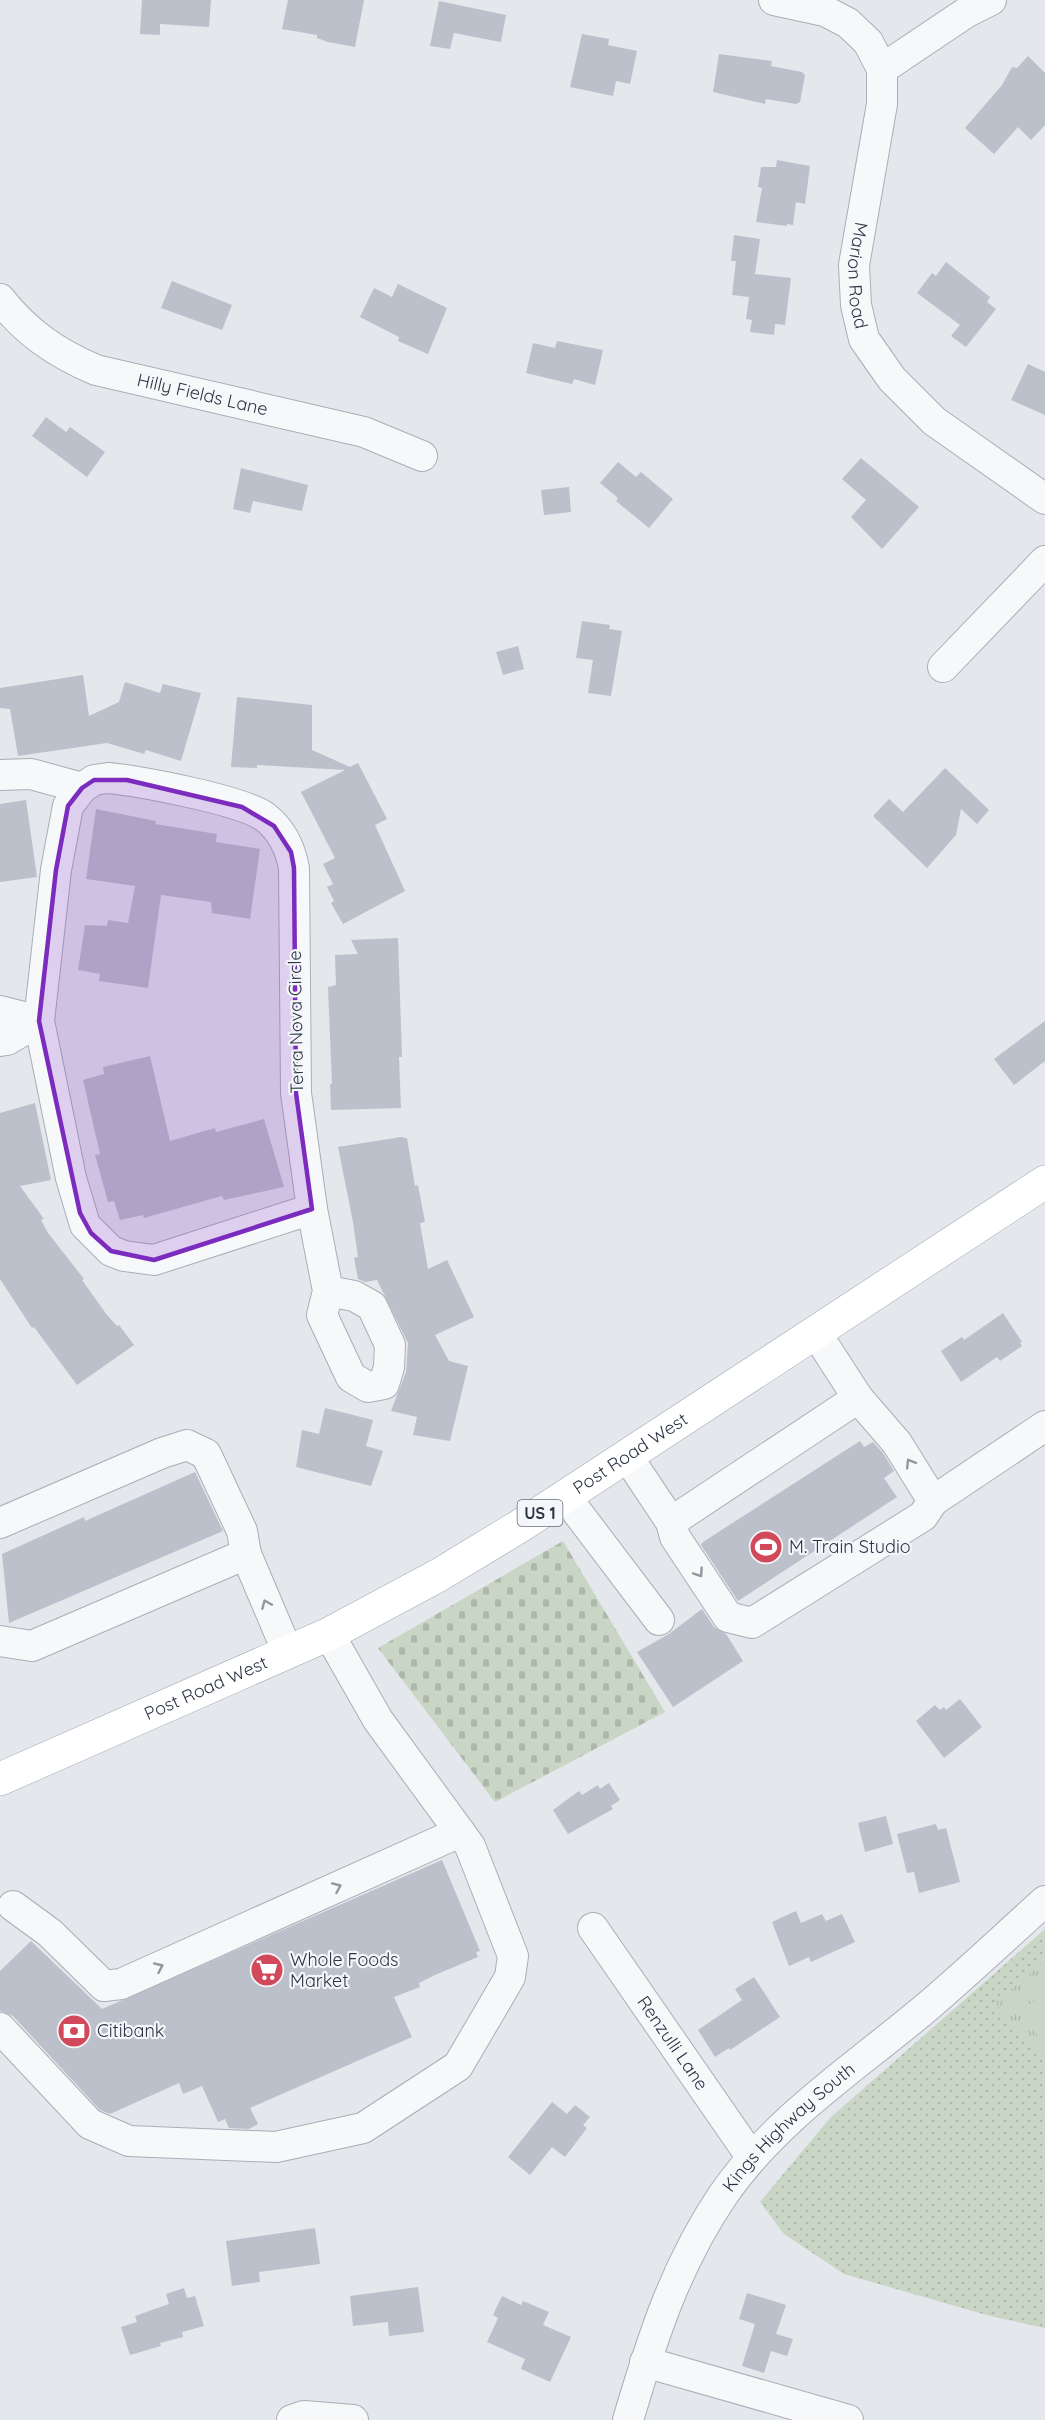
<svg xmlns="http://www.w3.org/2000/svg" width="1045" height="2420" viewBox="0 0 1045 2420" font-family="Quicksand,sans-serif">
  <defs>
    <pattern id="grass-dots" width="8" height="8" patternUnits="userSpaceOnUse" patternTransform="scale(1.5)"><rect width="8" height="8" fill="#c9d6c5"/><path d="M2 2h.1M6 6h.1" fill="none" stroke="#adb8ab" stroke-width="1.8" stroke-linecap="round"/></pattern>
    <pattern id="cemetery-stones" width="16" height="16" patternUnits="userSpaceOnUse" patternTransform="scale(1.5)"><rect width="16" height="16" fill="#c9d6c5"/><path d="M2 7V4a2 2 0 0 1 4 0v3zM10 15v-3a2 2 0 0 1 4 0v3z" fill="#adb8ab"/></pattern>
    <pattern id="park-tufts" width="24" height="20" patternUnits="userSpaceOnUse" patternTransform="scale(1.5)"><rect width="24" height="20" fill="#c9d6c5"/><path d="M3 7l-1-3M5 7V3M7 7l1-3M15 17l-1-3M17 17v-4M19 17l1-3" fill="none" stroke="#adb8ab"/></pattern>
  </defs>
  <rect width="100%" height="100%" fill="#e4e7ec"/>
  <polygon fill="url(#grass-dots)" points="1045,1929 1045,2328 990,2316 844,2274 784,2234 760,2202 830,2118"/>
  <polygon fill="url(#cemetery-stones)" points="563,1541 665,1712 495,1802 378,1648"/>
  <polygon fill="url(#park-tufts)" points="1045,1961 1045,2063 995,2003"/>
  <polygon fill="#c9d6c5" points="1045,1991 1045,2044 1019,2013"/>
  <g fill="#bbc0ca">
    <polygon points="142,0 211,0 209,27 160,24 160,35 140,34"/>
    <polygon points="288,0 364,0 355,47 328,42 317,38 317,35 282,29"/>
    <polygon points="439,1 506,15 501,42 454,33 450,49 430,46"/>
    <polygon points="582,34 609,39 608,45 637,51 630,84 616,81 613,96 570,87"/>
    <polygon points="719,54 772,61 771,66 802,72 805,75 800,102 796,104 766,99 765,104 713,92"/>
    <polygon points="1028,56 1045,73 1045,125 1031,140 1018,127 994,154 965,128 1002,85 1012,67 1017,68"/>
    <polygon points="777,160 810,166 805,204 796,202 793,225 787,224 787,226 756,222 762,188 758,187 761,167 776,167"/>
    <polygon points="734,235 760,239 755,274 791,278 785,325 775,324 774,335 750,332 752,320 746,319 749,297 732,295 736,261 731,261"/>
    <polygon points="946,262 990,297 987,302 996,309 966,347 951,336 960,325 917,293 932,273 936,276"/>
    <polygon points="172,281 232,305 222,330 161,308"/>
    <polygon points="398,284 447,308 428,354 398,341 399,337 360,317 374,288 392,297"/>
    <polygon points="557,341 603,350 595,385 574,379 572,384 526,373 533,343 555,348"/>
    <polygon points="1028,364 1045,372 1045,415 1011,400"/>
    <polygon points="46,417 66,432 70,427 105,452 87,477 32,436"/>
    <polygon points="861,458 919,507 882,549 851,517 866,500 842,479"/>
    <polygon points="618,462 636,477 641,472 673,499 649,528 616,501 618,498 600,483"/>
    <polygon points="241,468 308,485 302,511 253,501 250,513 233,509"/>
    <polygon points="569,487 571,512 544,515 541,490"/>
    <polygon points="582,621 610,625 609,629 622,631 611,696 588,693 593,660 576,658"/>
    <polygon points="518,646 524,669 503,675 496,652"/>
    <polygon points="83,675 89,716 119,702 125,682 160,693 163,684 201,693 181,761 146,750 144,754 107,743 18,756 10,709 0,708 0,688"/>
    <polygon points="237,697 312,705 312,750 350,767 358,763 387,819 375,825 405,891 343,924 331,903 334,901 327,887 333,884 323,864 335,858 301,792 345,770 257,765 257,768 231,767"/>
    <polygon points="945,768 989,810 977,824 961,809 956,835 927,868 873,816 889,799 903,812"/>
    <polygon points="26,800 37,877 0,882 0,804"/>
    <polygon points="96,809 156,821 155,824 217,834 216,842 260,849 250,919 212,913 211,902 161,895 148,988 99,981 100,974 78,970 85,925 107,926 108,920 128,923 135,886 86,879"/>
    <polygon points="398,938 402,1057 399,1057 401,1108 331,1110 330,1084 332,1084 328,987 336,985 335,955 358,954 351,940"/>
    <polygon points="1045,1021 1045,1061 1014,1085 994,1059"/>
    <polygon points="150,1056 170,1141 215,1128 216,1132 264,1119 284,1187 224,1200 222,1196 144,1218 143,1215 120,1220 114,1201 108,1202 95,1155 100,1154 83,1080 104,1074 103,1067"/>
    <polygon points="35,1103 51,1180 20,1186 44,1219 41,1220 48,1233 84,1279 82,1280 107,1315 117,1326 119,1325 134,1345 77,1385 34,1327 32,1328 0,1279 0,1113"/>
    <polygon points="401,1137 407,1138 415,1186 418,1185 425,1222 420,1223 428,1269 447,1260 474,1317 435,1335 449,1361 468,1366 450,1441 413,1435 417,1417 391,1411 406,1372 408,1343 377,1280 365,1282 358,1279 354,1258 358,1257 353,1222 338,1147"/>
    <polygon points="1003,1313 1022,1342 1020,1343 1022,1346 1000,1361 997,1357 961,1382 941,1351 962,1337 964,1340"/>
    <polygon points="325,1408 373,1420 366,1446 383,1451 371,1486 296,1467 302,1430 319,1434"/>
    <polygon points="860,1441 864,1447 873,1442 883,1453 894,1471 884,1478 897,1497 738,1601 701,1545 703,1542"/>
    <polygon points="195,1472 223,1531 9,1623 2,1554 84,1517 85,1521"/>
    <polygon points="702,1609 714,1627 726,1634 743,1661 673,1707 637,1652 669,1634"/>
    <polygon points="960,1699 982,1727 944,1758 916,1721 935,1705 940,1710 944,1707 946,1710"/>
    <polygon points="609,1783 620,1800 611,1806 613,1809 568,1834 553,1810 579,1791 582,1795 598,1785 600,1789"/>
    <polygon points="886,1816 893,1844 865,1852 858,1823"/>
    <polygon points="936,1824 938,1830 946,1828 960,1882 919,1893 914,1872 907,1873 897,1834"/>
    <polygon points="442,1860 480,1951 476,1952 478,1957 435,1975 419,1983 420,1987 394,1997 412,2037 250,2108 258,2124 249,2129 229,2128 225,2119 218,2122 202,2086 183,2094 179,2083 110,2114 100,2110 13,2016 0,2011 0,1971 31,1941 102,2009"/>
    <polygon points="796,1911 801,1923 822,1914 826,1921 842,1914 855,1942 811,1962 809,1957 789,1966 772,1922"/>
    <polygon points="754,1977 780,2017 730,2050 729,2048 715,2057 698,2030 742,2000 735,1989"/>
    <polygon points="552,2102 567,2114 575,2105 590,2117 583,2125 587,2128 565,2157 552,2147 530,2175 508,2157"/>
    <polygon points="315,2228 320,2264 259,2272 260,2282 232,2286 226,2241"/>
    <polygon points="418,2287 424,2332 389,2336 388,2322 353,2326 350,2296"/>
    <polygon points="184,2288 187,2298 195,2296 204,2326 182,2332 183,2337 160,2343 161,2346 130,2355 121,2327 137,2322 135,2316 169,2304 166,2294"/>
    <polygon points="747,2293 786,2305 776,2334 793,2339 787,2356 771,2351 764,2373 742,2366 755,2324 739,2319"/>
    <polygon points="502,2296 521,2305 523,2301 549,2312 543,2325 571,2337 550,2382 521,2369 525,2359 487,2342 498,2318 493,2315"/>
  </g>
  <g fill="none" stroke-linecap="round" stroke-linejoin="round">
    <g stroke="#a9aeb7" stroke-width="32">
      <g id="minor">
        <path id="s1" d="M774 0 825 11 848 23 868 42 882 69V104L854 265 856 305 864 339 892 379 934 421 1045 499"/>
        <polyline points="882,69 967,12 991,0"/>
        <path id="s2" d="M0 299C27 333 56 353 96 370L364 432 422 456"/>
        <polyline points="943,667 1045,561"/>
        <polyline points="0,775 31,774 82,788"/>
        <path d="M108 778C139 781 242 800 265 817 282 830 290 847 294 868L296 1093 312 1209 154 1260 124 1256 111 1251 85 1225 71 1178 39 1021 56 870 68 806 82 788 94 780Z"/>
        <polyline points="0,1011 39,1021 7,1040 0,1041"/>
        <polyline points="312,1209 328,1291 322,1315 351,1377 368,1387 384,1384 389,1367 390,1345 372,1306 354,1296 328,1291"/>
        <polyline points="627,1456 671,1522 858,1398"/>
        <polyline points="565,1496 659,1620"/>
        <polyline points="933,1501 1045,1426"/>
        <polyline points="671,1522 675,1537 728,1617 752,1623 923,1516 933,1501 897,1443 858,1398 816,1333"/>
        <polyline points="0,1523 162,1453 187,1445 206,1454 242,1531 246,1554 32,1646 0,1641"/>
        <polyline points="246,1554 288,1653"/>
        <polyline points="13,1906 50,1933 104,1986 121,1984 460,1832"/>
        <path id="s3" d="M593 1928 752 2158"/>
        <polyline points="0,2028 90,2124 129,2141 276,2147 363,2128 458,2066 510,1977 513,1956 470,1846 378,1720 329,1634"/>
        <polyline points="645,2362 848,2420"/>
        <polyline points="292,2420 304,2416 353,2420"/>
        <path id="s4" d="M628 2420C652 2339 675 2266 723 2195 776 2118 856 2067 927 2007 967 1973 1006 1936 1045 1901"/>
      </g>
    </g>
    <g stroke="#a3abb8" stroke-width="34">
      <g id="major">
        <path id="s5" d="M0 1779 329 1634 439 1575 520 1526 1045 1182"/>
      </g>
    </g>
    <use href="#minor" stroke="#f7f8fa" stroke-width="30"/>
    <use href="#major" stroke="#fff" stroke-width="33"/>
  </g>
  <defs><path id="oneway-chevron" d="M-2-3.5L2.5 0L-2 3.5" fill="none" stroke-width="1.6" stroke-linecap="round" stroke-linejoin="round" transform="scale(1.5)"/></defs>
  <g stroke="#9196a0">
    <use href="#oneway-chevron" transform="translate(910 1463) rotate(-122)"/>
    <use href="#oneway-chevron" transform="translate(699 1573) rotate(56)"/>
    <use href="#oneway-chevron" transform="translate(266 1604) rotate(-113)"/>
    <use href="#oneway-chevron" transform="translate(337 1887) rotate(-24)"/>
    <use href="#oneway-chevron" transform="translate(159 1967) rotate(-24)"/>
  </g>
  <path fill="#7b2cbf" fill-opacity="0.2" stroke="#7b2cbf" stroke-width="4.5" stroke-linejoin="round" d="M94 780H127L242 807 274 826 291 852 294 868 296 1093 312 1209 154 1260 111 1251 91 1233 80 1213 39 1021 56 870 68 806 82 788Z"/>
  <defs>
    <g id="stadium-disc" transform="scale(1.725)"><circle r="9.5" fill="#d1495b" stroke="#f4f6f9"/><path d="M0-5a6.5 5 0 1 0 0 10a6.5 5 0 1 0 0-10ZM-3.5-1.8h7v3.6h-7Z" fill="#fff"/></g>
    <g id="supermarket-disc" transform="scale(1.725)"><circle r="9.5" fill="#d1495b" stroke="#f4f6f9"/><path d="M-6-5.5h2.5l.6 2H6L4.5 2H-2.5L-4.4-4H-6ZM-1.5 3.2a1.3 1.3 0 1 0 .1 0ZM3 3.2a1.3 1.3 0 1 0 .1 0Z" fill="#fff"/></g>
    <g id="bank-disc" transform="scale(1.725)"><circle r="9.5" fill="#d1495b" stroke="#f4f6f9"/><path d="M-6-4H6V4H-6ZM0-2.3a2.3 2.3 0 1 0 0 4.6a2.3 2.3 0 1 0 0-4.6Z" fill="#fff"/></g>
  </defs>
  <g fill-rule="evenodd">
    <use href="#stadium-disc" x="766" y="1547"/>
    <use href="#supermarket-disc" x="267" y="1970"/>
    <use href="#bank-disc" x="74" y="2031"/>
  </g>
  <g text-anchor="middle" stroke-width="4.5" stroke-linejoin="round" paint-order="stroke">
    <rect fill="#f4f6f9" stroke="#676e7b" stroke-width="1.5" x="517.5" y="1500" width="45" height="26" rx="4.5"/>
    <g font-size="16" font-weight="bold" fill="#2b3445">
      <text x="540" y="1519">US 1</text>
    </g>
    <g font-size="18" fill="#2b3445" stroke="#f4f6f9">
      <text dy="6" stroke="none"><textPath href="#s1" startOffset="345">Marion Road</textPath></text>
      <text dy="6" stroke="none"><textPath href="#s2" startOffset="230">Hilly Fields Lane</textPath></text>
      <text transform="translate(296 1022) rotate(-91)" y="6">Terra Nova Circle</text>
      <text dy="6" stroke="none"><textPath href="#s5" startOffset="711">Post Road West</textPath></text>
      <text dy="6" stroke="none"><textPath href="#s5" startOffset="225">Post Road West</textPath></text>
      <text dy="6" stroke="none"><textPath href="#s3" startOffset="140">Renzulli Lane</textPath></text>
      <text dy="6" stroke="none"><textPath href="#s4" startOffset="340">Kings Highway South</textPath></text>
    </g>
    <g font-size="18" fill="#2b3445" stroke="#f4f6f9" text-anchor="start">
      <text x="789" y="1553">M. Train Studio</text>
      <text x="290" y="1966">Whole Foods<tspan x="290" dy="21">Market</tspan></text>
      <text x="97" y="2037">Citibank</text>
    </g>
  </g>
</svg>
